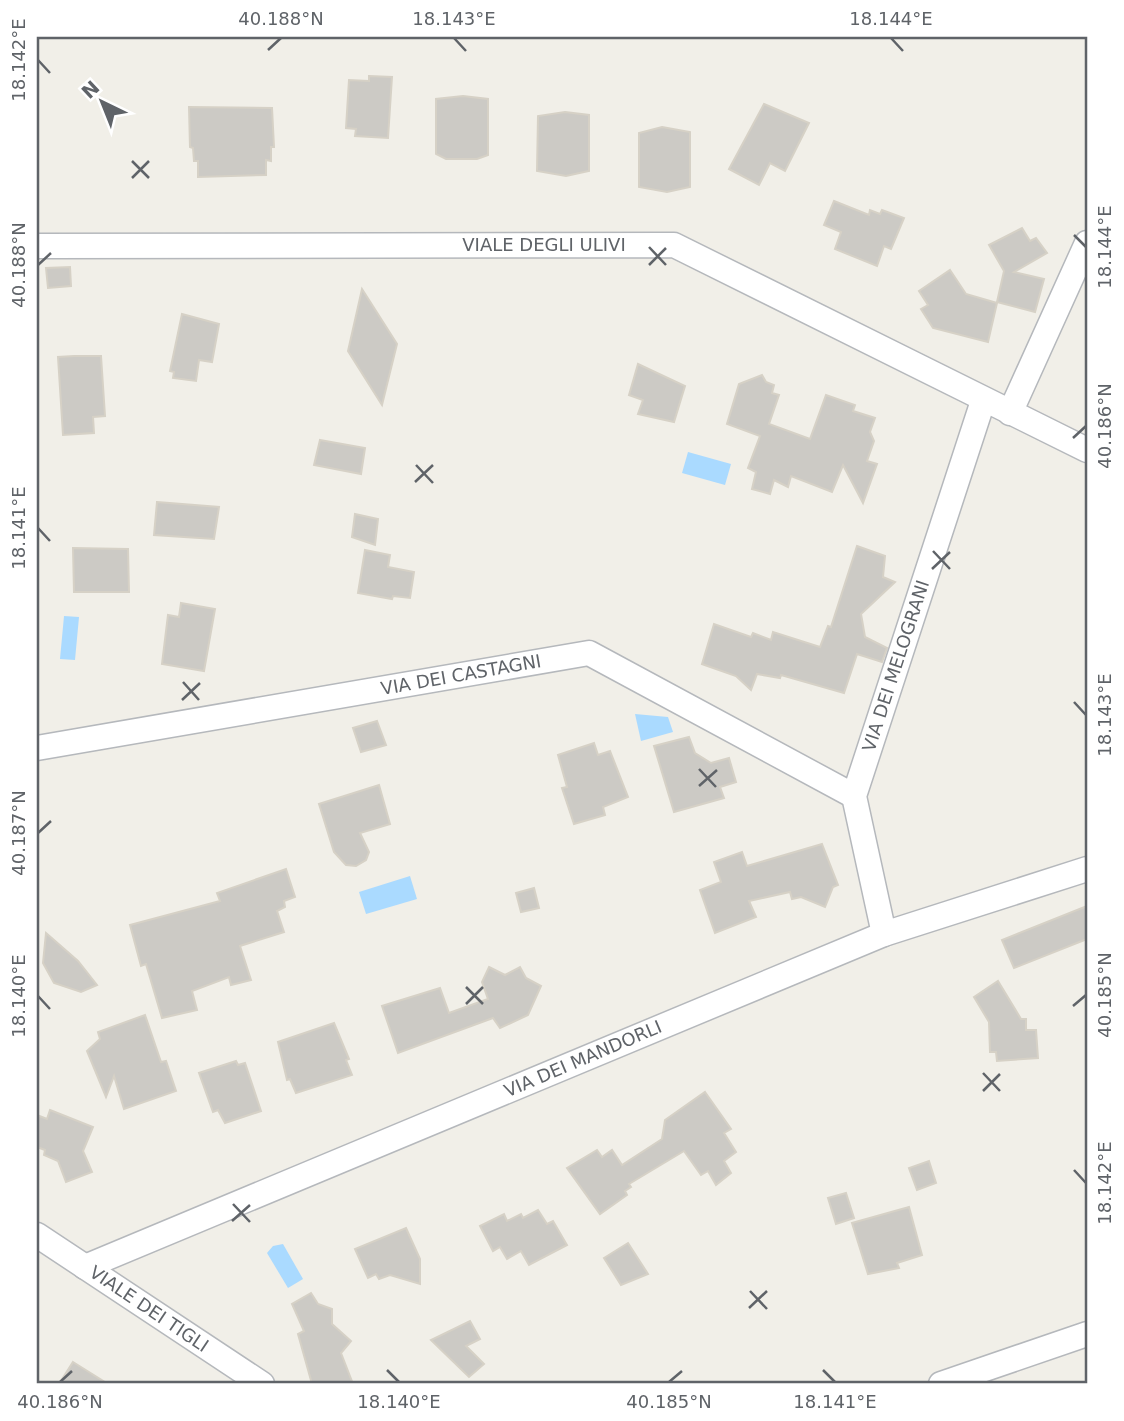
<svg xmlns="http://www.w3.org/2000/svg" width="1124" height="1421" viewBox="0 0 1124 1421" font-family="'DejaVu Sans',sans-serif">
  <rect width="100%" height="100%" fill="#f1efe8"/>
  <g fill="#aadaff">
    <polygon points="688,452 731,464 725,485 682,473"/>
    <polygon points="64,616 79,617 75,660 60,659"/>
    <polygon points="635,714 668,717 673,732 641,741"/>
    <polygon points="410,876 417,899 366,914 359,892"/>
    <polygon points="283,1244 303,1279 288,1288 267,1253 273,1246"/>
  </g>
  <g fill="#cccac5" stroke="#d6d1c6" stroke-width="2">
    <polygon points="369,76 392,77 388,138 355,136 356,129 346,128 349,80 369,81"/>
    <polygon points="463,96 488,99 488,155 477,159 446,159 436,154 436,99"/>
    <polygon points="764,104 809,123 785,171 770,163 759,185 729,169"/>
    <polygon points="189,107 272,108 274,147 271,147 271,161 266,160 266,175 198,177 198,161 194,161 193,148 190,147"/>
    <polygon points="565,112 589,115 589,171 566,176 537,171 538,116"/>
    <polygon points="662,127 690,132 690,187 667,192 639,187 639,133"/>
    <polygon points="834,201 869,215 870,210 880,214 882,210 904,218 891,249 884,246 877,266 835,249 841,232 824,225"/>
    <polygon points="1022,228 1030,241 1036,238 1047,253 1014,272 1044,279 1035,312 997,302 1004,271 989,245"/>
    <polygon points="70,267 71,286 48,288 46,268"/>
    <polygon points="950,270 966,294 997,303 988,342 933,328 921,309 928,305 919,291"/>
    <polygon points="362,289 397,344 382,405 348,351"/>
    <polygon points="182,314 219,324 212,362 199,360 196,381 173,378 174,372 170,371"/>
    <polygon points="74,356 101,356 105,416 93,417 94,433 63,435 58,357"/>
    <polygon points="638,364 685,386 674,422 638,414 643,400 629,395"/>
    <polygon points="762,375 766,382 774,385 772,393 779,395 769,424 810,439 826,395 855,405 853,411 875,418 870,432 874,441 867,461 877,464 863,503 843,465 832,492 791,476 788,487 774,480 770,494 752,489 756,472 748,468 760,436 727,424 739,384"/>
    <polygon points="320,440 365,448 361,474 314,465"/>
    <polygon points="157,502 219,507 214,539 154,535"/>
    <polygon points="355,514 378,519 375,545 352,537"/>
    <polygon points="857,546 885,556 883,577 895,582 861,614 865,637 887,648 882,662 857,654 844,693 781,675 780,678 757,674 751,690 736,676 702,664 714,624 751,637 753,633 771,640 773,632 820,647 828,626 831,627"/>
    <polygon points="73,548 128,549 129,592 74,592"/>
    <polygon points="365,550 390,555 388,567 414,572 410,598 393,596 392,599 358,593"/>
    <polygon points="181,603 215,609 204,671 162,664 168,615 179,617"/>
    <polygon points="377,721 386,745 361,752 353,728"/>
    <polygon points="689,737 695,753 711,763 729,758 736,782 720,787 724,798 674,812 654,746"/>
    <polygon points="594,743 598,755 610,751 628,797 603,807 605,815 574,824 562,788 567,787 558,755"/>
    <polygon points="379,785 390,824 360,833 369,852 366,860 356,866 346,865 334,852 319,804"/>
    <polygon points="822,844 838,885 833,887 825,907 801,897 792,899 790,892 749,901 756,917 715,933 700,890 721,882 714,862 742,852 747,866"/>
    <polygon points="286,869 295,897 284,901 285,907 277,911 284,932 240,946 251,980 231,985 229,977 192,991 197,1010 162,1018 146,964 141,966 130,925 220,901 217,893"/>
    <polygon points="534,888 539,908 521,912 516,893"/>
    <polygon points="1087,906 1087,939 1014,968 1002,940"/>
    <polygon points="46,933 78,961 97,985 81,992 54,983 43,963"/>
    <polygon points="489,967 505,975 520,967 526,978 541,986 528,1015 500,1028 493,1018 398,1053 382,1006 440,988 449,1013 488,999 482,982"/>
    <polygon points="998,981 1021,1019 1026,1019 1026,1030 1036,1030 1038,1058 997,1061 996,1052 990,1052 989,1022 974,997"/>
    <polygon points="145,1015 161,1062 166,1061 176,1091 124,1109 114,1076 106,1097 87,1051 100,1039 98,1032"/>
    <polygon points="334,1023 349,1059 346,1060 352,1075 296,1093 290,1079 287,1080 278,1042"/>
    <polygon points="236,1061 238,1065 245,1063 261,1111 225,1123 218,1110 213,1112 199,1073"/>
    <polygon points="705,1092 731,1129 724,1133 736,1152 724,1161 731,1173 716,1185 708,1171 701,1175 684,1151 629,1184 631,1187 625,1191 627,1195 600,1214 567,1168 597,1150 602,1157 612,1150 622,1165 662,1139 665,1120"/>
    <polygon points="50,1110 93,1127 83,1151 92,1172 66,1182 58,1161 44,1155 45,1150 37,1147 37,1115 47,1119"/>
    <polygon points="929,1161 936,1183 917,1190 909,1168"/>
    <polygon points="846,1193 854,1218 836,1224 828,1198"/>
    <polygon points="909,1207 922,1255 897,1263 899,1268 868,1274 852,1223"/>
    <polygon points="538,1210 547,1224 553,1221 567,1245 529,1265 521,1251 507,1259 500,1247 493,1251 480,1226 504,1214 507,1221 521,1214 523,1218"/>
    <polygon points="406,1228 420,1259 420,1284 390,1275 379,1279 376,1274 368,1278 355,1249"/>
    <polygon points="628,1243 648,1274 621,1285 604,1258"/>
    <polygon points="311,1293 318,1304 332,1309 332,1324 351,1341 341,1353 353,1384 312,1384 298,1334 304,1331 292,1304"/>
    <polygon points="470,1321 480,1339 466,1346 484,1364 469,1377 431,1340"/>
    <polygon points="73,1362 108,1384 59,1384"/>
  </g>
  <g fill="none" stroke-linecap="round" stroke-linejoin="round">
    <g stroke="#b5b8bc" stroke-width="27">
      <g id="street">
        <polyline points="37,246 674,245 1087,450"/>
        <polyline points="1010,413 1087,243"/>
        <polyline points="37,748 589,653 854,796"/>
        <polyline points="884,934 854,796 983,401"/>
        <polyline points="37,1235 262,1384"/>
        <polyline points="85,1267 884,934 1087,869"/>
        <polyline points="941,1384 1087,1334"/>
      </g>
    </g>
    <use href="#street" stroke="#fff" stroke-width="24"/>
  </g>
  <path fill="none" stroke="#5f6368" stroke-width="2.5" d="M454 38 466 51M891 38 903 51M268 50 281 38M38 60 50 73M132 161 149 178M132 178 149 161M1074 235 1086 247M649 247 666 265M38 265 51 253M649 265 666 248M1073 438 1086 426M416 465 433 483M415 482 433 465M38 528 50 541M933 551 950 569M932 569 950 552M183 682 199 700M182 700 200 683M1074 702 1086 715M699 769 716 787M699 786 717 770M38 833 51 821M466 987 483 1004M38 996 50 1009M466 1004 483 987M1073 1006 1086 995M983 1073 1000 1091M983 1091 1000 1074M1074 1170 1086 1183M233 1204 250 1222M232 1221 250 1205M750 1291 767 1309M749 1308 767 1291M387 1370 399 1382M823 1370 835 1382M60 1382 72 1371M669 1382 682 1371"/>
  <g text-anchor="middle" stroke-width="6" stroke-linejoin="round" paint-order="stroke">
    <g font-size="18" fill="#5f6368" stroke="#fff">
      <text x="544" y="251">VIALE DEGLI ULIVI</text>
      <text transform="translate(896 666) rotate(-72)" y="6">VIA DEI MELOGRANI</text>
      <text transform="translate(461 675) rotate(-10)" y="6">VIA DEI CASTAGNI</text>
      <text transform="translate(583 1059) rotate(-23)" y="6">VIA DEI MANDORLI</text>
      <text transform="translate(149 1309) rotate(34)" y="6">VIALE DEI TIGLI</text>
    </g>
  </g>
  <rect width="1124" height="1421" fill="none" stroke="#ffffff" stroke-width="77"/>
  <g transform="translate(102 102) rotate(317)" stroke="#ffffff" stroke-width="5" paint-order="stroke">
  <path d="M0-5L12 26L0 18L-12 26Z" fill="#5f6368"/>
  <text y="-10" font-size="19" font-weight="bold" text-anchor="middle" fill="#5f6368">N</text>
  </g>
  <rect x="38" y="38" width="1048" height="1344" fill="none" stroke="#5f6368" stroke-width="2.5"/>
  <g font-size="18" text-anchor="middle" fill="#5f6368">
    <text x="281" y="25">40.188°N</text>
    <text x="454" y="25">18.143°E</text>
    <text x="891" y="25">18.144°E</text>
    <text transform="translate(19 60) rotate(-90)" y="6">18.142°E</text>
    <text transform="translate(1105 247) rotate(-90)" y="6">18.144°E</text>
    <text transform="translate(19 265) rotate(-90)" y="6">40.188°N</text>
    <text transform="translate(1105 426) rotate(-90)" y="6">40.186°N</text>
    <text transform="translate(19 528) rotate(-90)" y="6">18.141°E</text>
    <text transform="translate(1105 715) rotate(-90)" y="6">18.143°E</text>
    <text transform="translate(19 833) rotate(-90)" y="6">40.187°N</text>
    <text transform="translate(1105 995) rotate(-90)" y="6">40.185°N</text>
    <text transform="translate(19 996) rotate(-90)" y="6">18.140°E</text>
    <text transform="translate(1105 1183) rotate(-90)" y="6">18.142°E</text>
    <text x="60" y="1408">40.186°N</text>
    <text x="399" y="1408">18.140°E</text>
    <text x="669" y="1408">40.185°N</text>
    <text x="835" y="1408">18.141°E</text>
  </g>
</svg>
